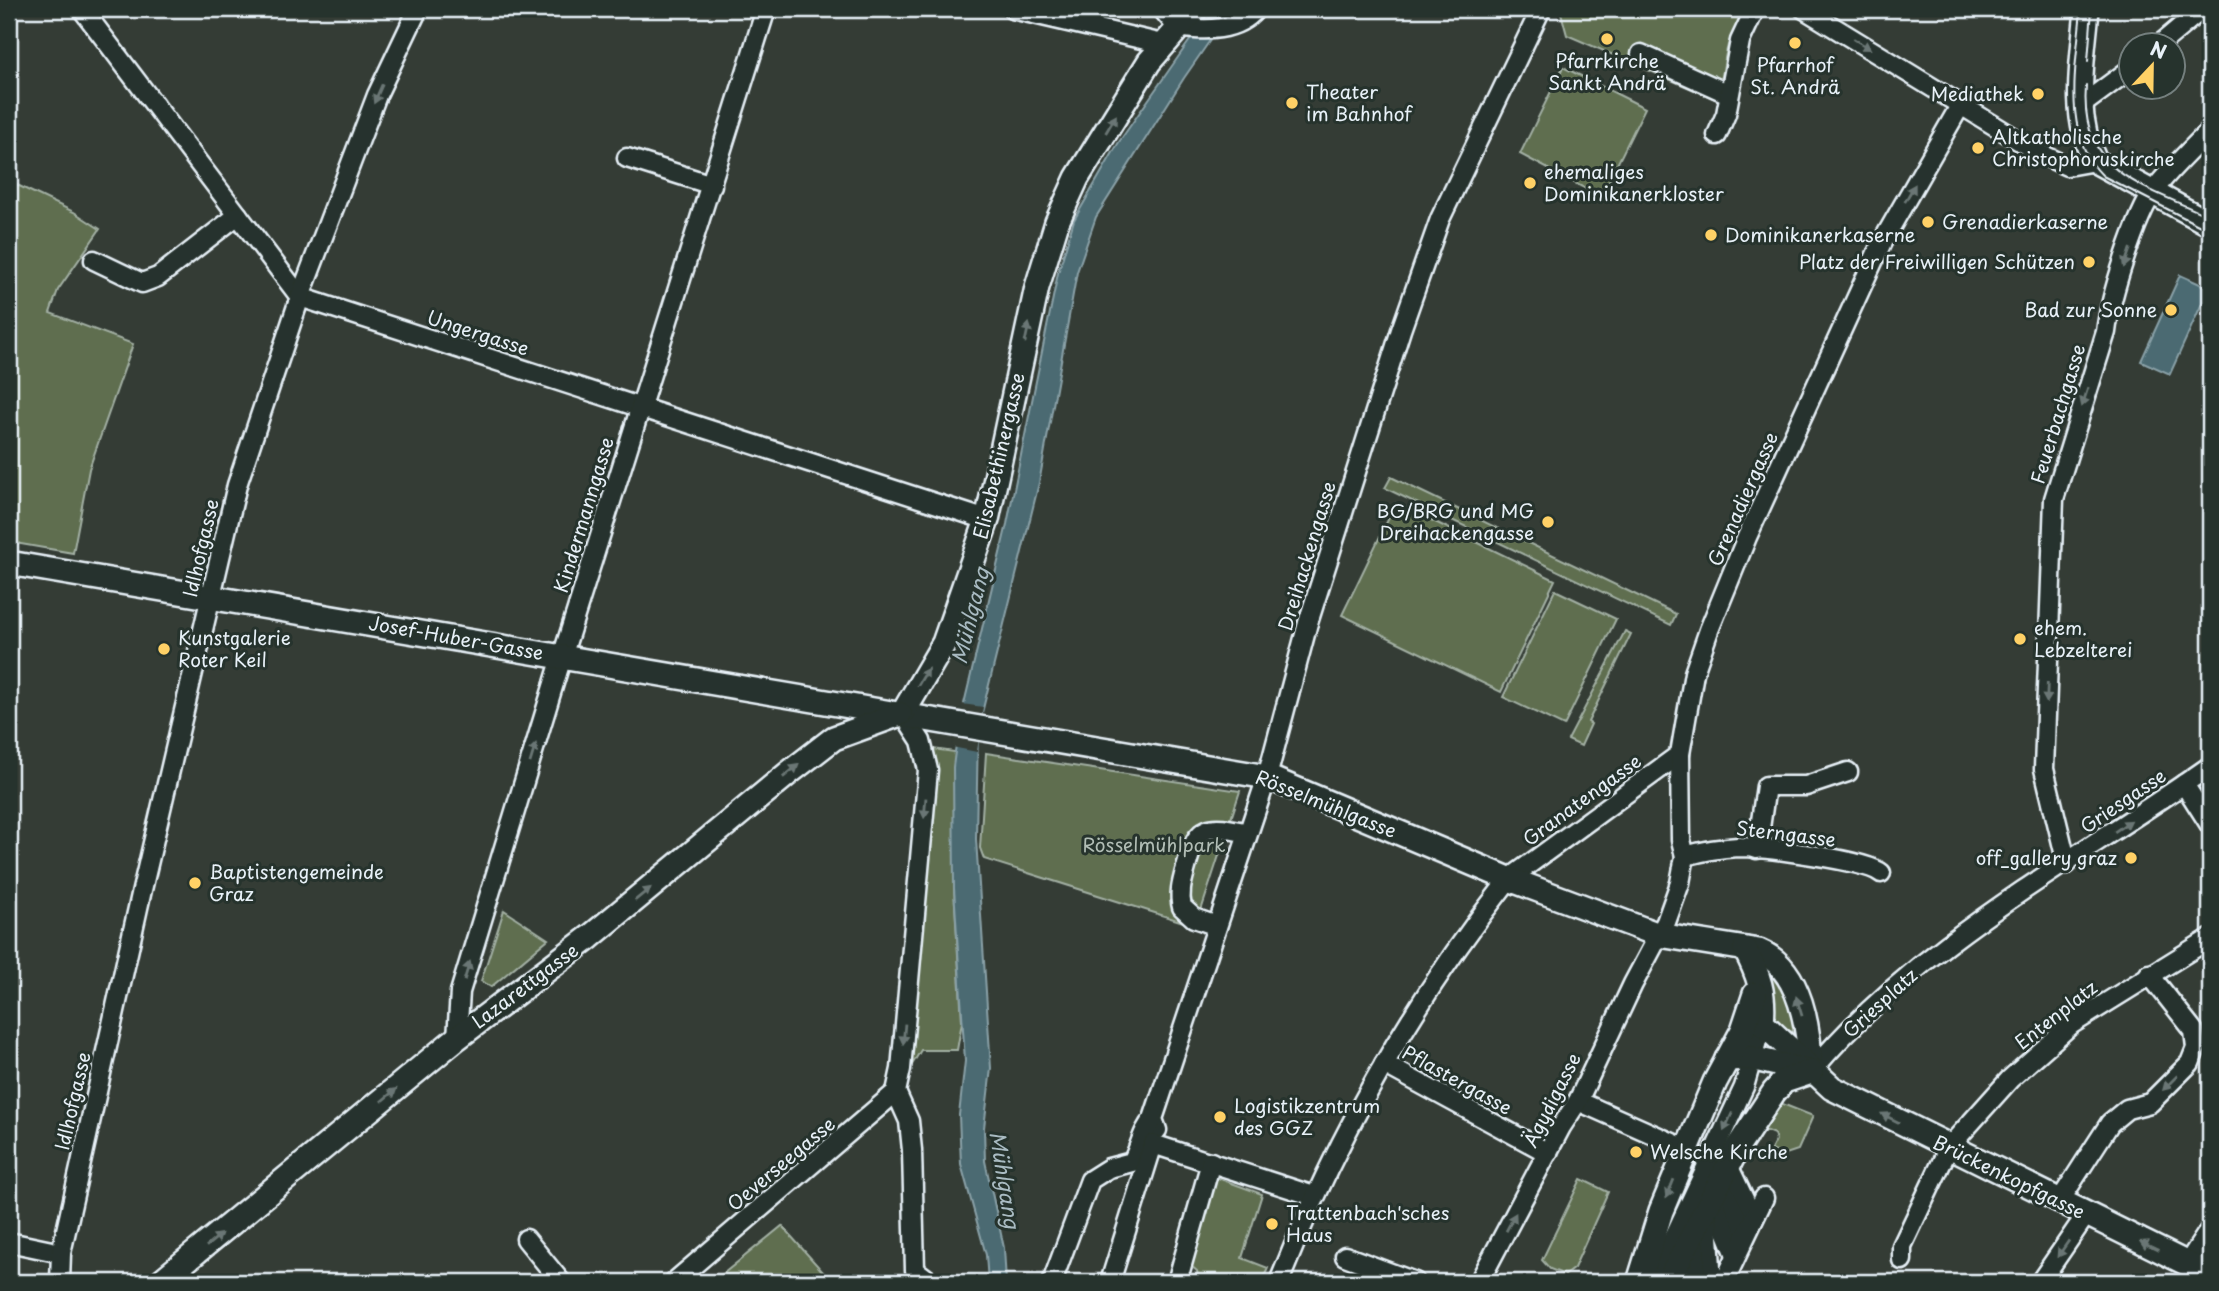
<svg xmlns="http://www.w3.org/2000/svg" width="2219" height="1291" viewBox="0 0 2219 1291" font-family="'Playpen Sans',sans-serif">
  <rect width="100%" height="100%" fill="#343c35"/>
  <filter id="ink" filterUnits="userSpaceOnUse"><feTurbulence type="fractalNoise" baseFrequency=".0143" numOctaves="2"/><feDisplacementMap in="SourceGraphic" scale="14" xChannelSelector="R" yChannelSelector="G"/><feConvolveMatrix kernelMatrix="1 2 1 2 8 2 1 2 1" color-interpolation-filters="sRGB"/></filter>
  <g filter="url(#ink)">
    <g fill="#5e6e50" stroke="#a3b0a4" stroke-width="2">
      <path d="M1560 9H1747C1741 19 1734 28 1730 39 1722 59 1725 79 1715 99L1567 35Z"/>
      <polygon points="1563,67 1645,108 1601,197 1520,154"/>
      <polygon points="15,184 74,212 100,229 58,290 50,313 133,344 89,469 73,553 9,542 9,191"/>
      <polygon points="1391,477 1676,614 1671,625 1385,488"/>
      <polygon points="1396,503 1555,580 1501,692 1342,615"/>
      <polygon points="1555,590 1616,619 1564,726 1503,697"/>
      <polygon points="1625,631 1631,634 1588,722 1591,724 1581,746 1568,740"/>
      <polygon points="933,749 955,752 954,888 962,1022 957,1050 921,1050 907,1073"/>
      <polygon points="986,753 1240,791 1196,926 984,859 980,848"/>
      <polygon points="504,910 548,939 491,987 481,981"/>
      <path d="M1771 972C1784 988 1796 1012 1795 1032 1766 1029 1772 994 1771 972Z"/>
      <polygon points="1780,1103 1813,1116 1798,1150 1783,1155 1771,1150 1776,1140 1774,1134 1767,1131 1761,1133 1757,1142 1754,1136"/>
      <polygon points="1215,1177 1262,1194 1242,1258 1268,1268 1262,1282 1199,1282 1197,1271 1191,1266"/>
      <polygon points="1581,1179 1608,1192 1574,1268 1565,1275 1550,1269 1542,1260"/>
      <polygon points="782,1226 832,1282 713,1282"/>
    </g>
    <g fill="#4b6b72" stroke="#8aa1a8" stroke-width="2">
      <polygon points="1217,9 1237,9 1213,36 1184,78 1096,217 1077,272 1039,483 978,729 976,839 991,1068 984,1128 985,1161 1004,1248 1006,1282 988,1282 986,1255 961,1164 959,1115 965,1061 954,888 953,767 958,729 1007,524 1058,273 1074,220 1119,142 1190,40"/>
      <polygon points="2180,275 2209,288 2170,374 2141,361"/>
    </g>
    <polygon fill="#343c35" points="962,704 983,707 977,752 952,747"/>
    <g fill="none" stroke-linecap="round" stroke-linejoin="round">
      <g stroke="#e8f1f8" stroke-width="23">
        <g id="minor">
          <polyline points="82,9 300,297 987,520"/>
          <polyline points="1012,9 1163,44"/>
          <polyline points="1804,9 2041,154 2067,166 2095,161"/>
          <path d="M1163 10 1177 27C1205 31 1237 32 1256 9"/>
          <polyline points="2158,46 2202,9"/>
          <polyline points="1641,54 1729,94"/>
          <polyline points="2079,107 2132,68"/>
          <polyline points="1717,135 1726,114 1740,41 1755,9"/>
          <polyline points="627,158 712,185"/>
          <polyline points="94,260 142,283 158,277 238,215"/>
          <polyline points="2184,784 2210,825"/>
          <polyline points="1757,849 1766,786 1806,786 1848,772"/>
          <path d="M1685 856C1703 851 1720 848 1738 847 1761 847 1867 860 1881 873"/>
          <path d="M2067 864 2044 769 2054 499 2106 332C2110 298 2135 217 2155 189 2171 168 2192 149 2210 130"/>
          <path d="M1217 926 1194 918 1182 907C1178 892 1183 879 1187 864 1198 823 1209 824 1247 833"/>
          <polyline points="457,1038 460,992 562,657 766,9"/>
          <polyline points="1384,1064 1548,1153"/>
          <path d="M1811 1072C1919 942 2074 862 2210 766"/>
          <polyline points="896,1092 909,1121 912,1150 915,1270 931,1282"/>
          <polyline points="1578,1101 1686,1149"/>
          <polyline points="1157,1130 1153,1119 1267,777 1308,623 1401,330 1440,219 1541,9"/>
          <polyline points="1728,1165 1753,1218"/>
          <polyline points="1719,1182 1745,1234"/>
          <polyline points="1712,1197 1736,1255"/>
          <polyline points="2059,1202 2110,1123 2127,1109 2150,1103 2190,1063 2196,1048 2194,1031 2149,974"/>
          <polyline points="1707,1206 1712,1282"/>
          <polyline points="1695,1230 1696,1282"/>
          <polyline points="526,1239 561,1282"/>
          <polyline points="9,1242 61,1253"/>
          <polyline points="1345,1256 1415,1282"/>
          <polyline points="1902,1260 1902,1246 1949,1147 2010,1079 2072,1024 2209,939"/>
          <polyline points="2187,1264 2210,1229"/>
          <polyline points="60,1282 61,1253 142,890 237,485 300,297 377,95 418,9"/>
          <polyline points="674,1282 896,1092 901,1069 928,770 921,741 903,713"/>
          <path d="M1052 1282 1090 1180 1109 1168 1132 1162C1140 1148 1142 1131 1153 1119"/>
          <polyline points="1110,1282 1153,1144 1314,1196"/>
          <polyline points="1177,1282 1211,1162"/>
          <path d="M1279 1282C1336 1138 1413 1001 1509 879L1680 754"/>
          <polyline points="1479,1282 1561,1127 1578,1101 1633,984 1666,922 1680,883 1685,856 1681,840 1680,754 1694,673 1709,630 1747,537 1882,242 1960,106"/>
          <polyline points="1653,1282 1744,1087 1762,1023"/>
          <polyline points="1724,1282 1764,1198"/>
          <polyline points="2040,1282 2086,1215"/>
        </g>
      </g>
      <g stroke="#e8f1f8" stroke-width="28">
        <g id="major">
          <path d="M2087 9C2083 60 2071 114 2095 161L2210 224"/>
          <path d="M9 563 1267 777 1509 879 1659 935 1759 951C1802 969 1809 1031 1811 1072"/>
          <polyline points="903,713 944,643 987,520 1037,287 1057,222 1077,178 1149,62 1195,9"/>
          <path d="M1745 949C1759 975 1765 994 1762 1023L1832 1088 2210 1275"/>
          <polyline points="1727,1059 1751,1058 1811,1072"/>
          <polyline points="160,1282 457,1038 590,937 790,772 834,738 900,714"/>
          <polyline points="1639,1282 1661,1211 1715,1082 1743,1030 1755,994"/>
          <polyline points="1668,1282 1739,1145 1774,1092 1784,1081 1811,1072"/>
        </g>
      </g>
      <use href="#minor" stroke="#26332d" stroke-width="18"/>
      <use href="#major" stroke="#26332d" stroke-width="23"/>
      <g stroke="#e8f1f8" stroke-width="2">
        <path d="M2081 9C2077 63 2060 134 2103 176L2210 231"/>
        <polyline points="2088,61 2092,9"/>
        <path d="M2086 86C2079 175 2144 185 2210 217"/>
      </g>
    </g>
    <defs><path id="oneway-solid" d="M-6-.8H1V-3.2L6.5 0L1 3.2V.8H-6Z" transform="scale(1.75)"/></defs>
    <g fill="#6a7674">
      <use href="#oneway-solid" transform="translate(1862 44) rotate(32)"/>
      <use href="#oneway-solid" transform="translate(378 94) rotate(114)"/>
      <use href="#oneway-solid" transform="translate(1111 124) rotate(-59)"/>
      <use href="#oneway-solid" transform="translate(1910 193) rotate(-60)"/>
      <use href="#oneway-solid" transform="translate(2127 258) rotate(109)"/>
      <use href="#oneway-solid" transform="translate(1027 333) rotate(-78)"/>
      <use href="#oneway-solid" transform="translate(2085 397) rotate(108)"/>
      <use href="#oneway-solid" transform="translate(923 677) rotate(-59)"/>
      <use href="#oneway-solid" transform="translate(2047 693) rotate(92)"/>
      <use href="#oneway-solid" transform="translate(533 753) rotate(-73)"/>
      <use href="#oneway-solid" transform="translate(791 771) rotate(-39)"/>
      <use href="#oneway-solid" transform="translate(925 808) rotate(95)"/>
      <use href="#oneway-solid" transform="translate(2123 826) rotate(-34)"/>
      <use href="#oneway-solid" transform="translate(643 894) rotate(-39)"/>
      <use href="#oneway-solid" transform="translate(467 971) rotate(-73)"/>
      <use href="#oneway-solid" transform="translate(1799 1006) rotate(-107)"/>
      <use href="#oneway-solid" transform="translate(904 1034) rotate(95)"/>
      <use href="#oneway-solid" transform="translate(2170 1083) rotate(135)"/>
      <use href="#oneway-solid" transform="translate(389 1095) rotate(-40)"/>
      <use href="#oneway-solid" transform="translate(1890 1118) rotate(-153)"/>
      <use href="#oneway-solid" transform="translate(1728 1122) rotate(115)"/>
      <use href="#oneway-solid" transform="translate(1670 1189) rotate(112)"/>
      <use href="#oneway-solid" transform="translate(1511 1222) rotate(-62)"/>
      <use href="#oneway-solid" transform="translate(214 1240) rotate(-40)"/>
      <use href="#oneway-solid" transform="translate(2149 1246) rotate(-154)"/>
      <use href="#oneway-solid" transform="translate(2063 1249) rotate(125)"/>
    </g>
  </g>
  <g fill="#ffd166" stroke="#26332d" stroke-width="2.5">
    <circle cx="1607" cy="39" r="7"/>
    <circle cx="1795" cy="43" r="7"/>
    <circle cx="2038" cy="94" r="7"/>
    <circle cx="1292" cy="103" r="7"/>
    <circle cx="1978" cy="148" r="7"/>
    <circle cx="1530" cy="183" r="7"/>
    <circle cx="1928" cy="222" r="7"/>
    <circle cx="1711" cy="235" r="7"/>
    <circle cx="2089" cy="262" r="7"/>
    <circle cx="2171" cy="310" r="7"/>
    <circle cx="1548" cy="522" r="7"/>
    <circle cx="2020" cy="639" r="7"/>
    <circle cx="164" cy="649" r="7"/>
    <circle cx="2131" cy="858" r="7"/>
    <circle cx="195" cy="883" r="7"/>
    <circle cx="1220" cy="1117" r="7"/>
    <circle cx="1636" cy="1152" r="7"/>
    <circle cx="1272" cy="1224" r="7"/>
  </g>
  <g text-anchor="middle" stroke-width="6" stroke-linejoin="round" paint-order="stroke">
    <g font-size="19" fill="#e8f1f8" stroke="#26332d" text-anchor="start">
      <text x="1607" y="68" text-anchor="middle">Pfarrkirche<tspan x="1607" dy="22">Sankt Andrä</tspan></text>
      <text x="1795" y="72" text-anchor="middle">Pfarrhof<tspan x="1795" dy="22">St. Andrä</tspan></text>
      <text x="1306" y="99">Theater<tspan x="1306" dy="22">im Bahnhof</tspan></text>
      <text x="2024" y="101" text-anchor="end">Mediathek</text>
      <text x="1992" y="144">Altkatholische<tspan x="1992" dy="22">Christophoruskirche</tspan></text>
      <text x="1544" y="179">ehemaliges<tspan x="1544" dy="22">Dominikanerkloster</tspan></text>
      <text x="1942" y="229">Grenadierkaserne</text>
      <text x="1725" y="242">Dominikanerkaserne</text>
      <text x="2075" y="269" text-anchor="end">Platz der Freiwilligen Schützen</text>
      <text x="2157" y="317" text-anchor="end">Bad zur Sonne</text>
      <text x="1534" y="518" text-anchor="end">BG/BRG und MG<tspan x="1534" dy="22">Dreihackengasse</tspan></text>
      <text x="2034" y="635">ehem.<tspan x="2034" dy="22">Lebzelterei</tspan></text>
      <text x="178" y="645">Kunstgalerie<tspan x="178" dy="22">Roter Keil</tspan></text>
      <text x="2117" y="865" text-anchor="end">off_gallery graz</text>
      <text x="209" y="879">Baptistengemeinde<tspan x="209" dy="22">Graz</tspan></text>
      <text x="1234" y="1113">Logistikzentrum<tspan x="1234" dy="22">des GGZ</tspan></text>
      <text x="1650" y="1159">Welsche Kirche</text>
      <text x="1286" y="1220">Trattenbach'sches<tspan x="1286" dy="22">Haus</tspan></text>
    </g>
    <g font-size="19" fill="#e8f1f8" stroke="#26332d">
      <text transform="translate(478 333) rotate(18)" y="7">Ungergasse</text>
      <text transform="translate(2058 414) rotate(-73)" y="7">Feuerbachgasse</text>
      <text transform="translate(999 456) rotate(-77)" y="7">Elisabethinergasse</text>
      <text transform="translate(1743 499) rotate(-66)" y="7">Grenadiergasse</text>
      <text transform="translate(584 515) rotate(-73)" y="7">Kindermanngasse</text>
      <text transform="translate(201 548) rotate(-77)" y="7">Idlhofgasse</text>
      <text transform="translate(1307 556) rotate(-73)" y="7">Dreihackengasse</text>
      <text transform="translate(456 638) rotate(10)" y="7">Josef-Huber-Gasse</text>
      <text transform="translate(1582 800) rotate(-36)" y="7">Granatengasse</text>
      <text transform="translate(2123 801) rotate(-34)" y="7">Griesgasse</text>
      <text transform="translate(1326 804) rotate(22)" y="7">Rösselmühlgasse</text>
      <text transform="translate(1786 834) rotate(7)" y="7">Sterngasse</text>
      <text transform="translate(525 986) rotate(-37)" y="7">Lazarettgasse</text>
      <text transform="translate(1880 1003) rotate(-42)" y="7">Griesplatz</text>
      <text transform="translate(2056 1015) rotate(-38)" y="7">Entenplatz</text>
      <text transform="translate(1457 1080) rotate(29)" y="7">Pflastergasse</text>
      <text transform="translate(1552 1100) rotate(-63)" y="7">Ägydigasse</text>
      <text transform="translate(73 1101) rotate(-77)" y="7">Idlhofgasse</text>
      <text transform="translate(781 1164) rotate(-40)" y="7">Oeverseegasse</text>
      <text transform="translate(2009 1177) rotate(26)" y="7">Brückenkopfgasse</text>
    </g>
    <g font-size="19" fill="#b1bdb5" stroke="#26332d">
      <text x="1154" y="852">Rösselmühlpark</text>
    </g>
    <g font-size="21" font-style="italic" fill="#a9bbc2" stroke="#26332d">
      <text transform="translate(971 616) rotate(-76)" y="7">Mühlgang</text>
      <text transform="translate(1004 1180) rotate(81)" y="7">Mühlgang</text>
    </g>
  </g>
  <rect width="2219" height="1291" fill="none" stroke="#26332d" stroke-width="35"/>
  <rect x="18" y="18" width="2184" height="1256" fill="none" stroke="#e8f1f8" stroke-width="2.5" filter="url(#ink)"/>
  <g transform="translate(2152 66) rotate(22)"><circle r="33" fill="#26332d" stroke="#747f7e" stroke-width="2"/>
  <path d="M0-5L12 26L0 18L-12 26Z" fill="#ffd166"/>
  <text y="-10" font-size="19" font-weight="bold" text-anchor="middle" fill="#e8f1f8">N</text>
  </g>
</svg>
